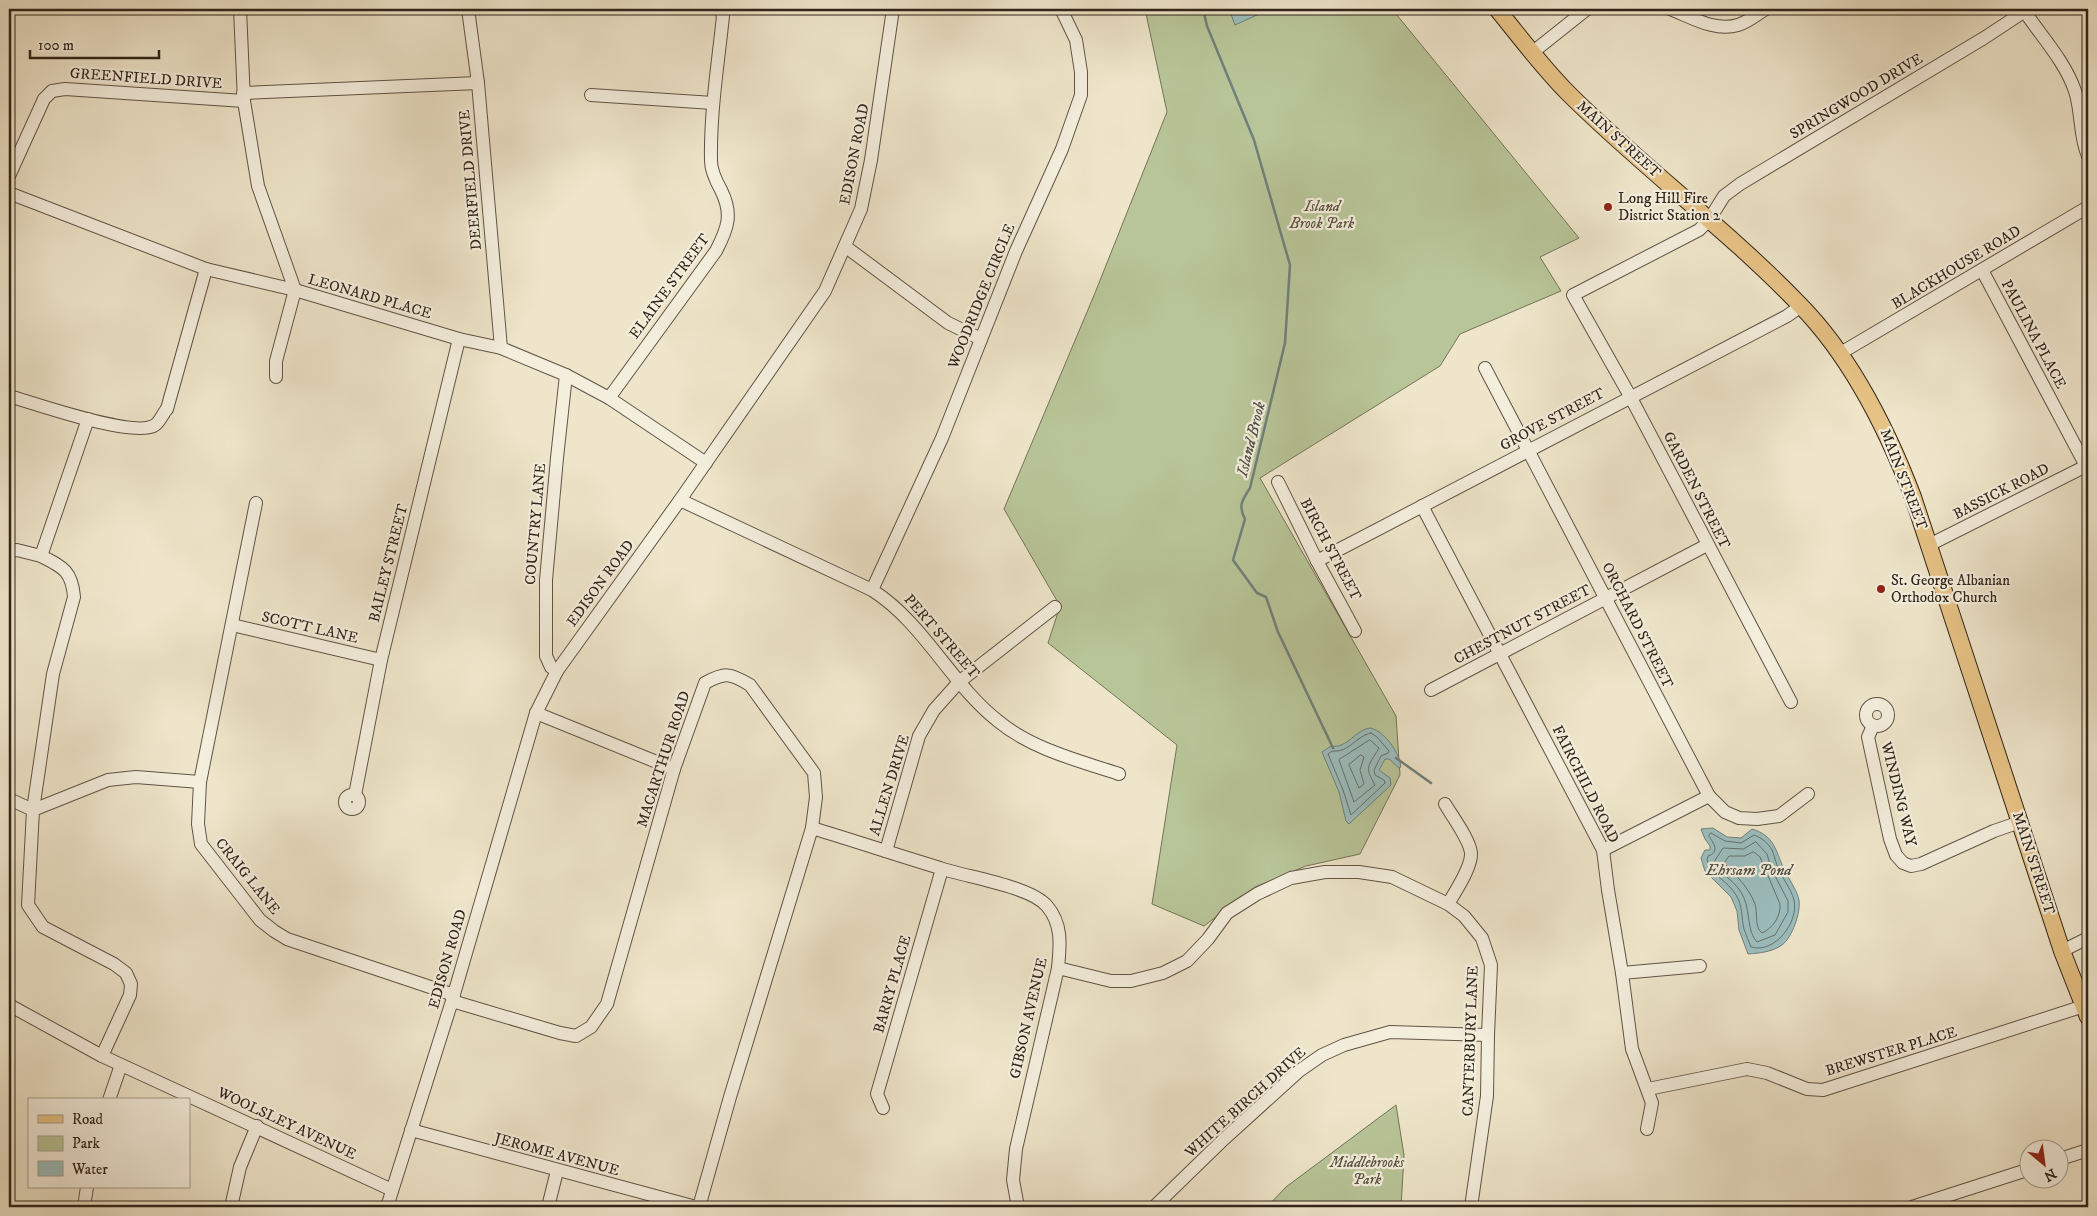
<svg xmlns="http://www.w3.org/2000/svg" width="2097" height="1216" viewBox="0 0 2097 1216" font-family="'IM FELL DW Pica',serif">
  <rect width="100%" height="100%" fill="#eee5ca"/>
  <filter id="stains"><feTurbulence type="fractalNoise" baseFrequency=".004" numOctaves="4"/><feColorMatrix values="0 0 0 0 .2 0 0 0 0 .09 0 0 0 0 .02 0 0 0 .5 -.17"/></filter>
  <radialGradient id="worn" r=".72"><stop offset=".6" stop-color="#630" stop-opacity="0"/><stop offset="1" stop-color="#630" stop-opacity=".3"/></radialGradient>
  <g fill="#b8c598" stroke="#747458">
    <polygon points="1145,9 1392,9 1579,238 1540,257 1561,291 1460,334 1440,366 1260,478 1396,716 1400,775 1360,854 1306,866 1255,887 1204,926 1152,904 1177,745 1048,643 1060,606 1004,509 1095,293 1167,112"/>
    <polygon points="1396,1105 1404,1155 1401,1207 1267,1207 1286,1187"/>
  </g>
  <g fill="#9bbdbd" stroke="#70807b">
    <polygon points="1229,9 1270,9 1235,25"/>
    <path d="M1371 728C1386 733 1399 752 1401 767L1399 768 1389 759H1385L1379 770 1390 778 1391 785 1349 824 1346 821 1339 792 1322 752 1331 746C1348 749 1355 729 1371 728Z"/>
    <path d="M1713 828 1727 837 1741 838 1752 829C1775 836 1775 850 1784 869 1788 878 1797 890 1799 900 1801 912 1792 938 1782 945 1772 952 1760 953 1748 954L1739 930 1737 911 1731 897 1705 871 1701 858 1705 850H1710V846L1705 839 1701 829Z"/>
  </g>
  <g fill="none" stroke-linecap="round" stroke-linejoin="round">
    <g stroke="#66706b" stroke-width="1">
      <path d="M1371 733 1377 737 1389 751 1388 753 1381 756 1374 770 1375 775 1384 780 1385 783 1351 815 1343 790 1328 754 1332 751C1349 753 1356 736 1371 733Z"/>
      <path d="M1370 740 1379 748C1368 767 1364 766 1375 785L1354 802 1339 760Z"/>
      <polygon points="1361,755 1364,757 1360,770 1364,784 1359,788 1349,765"/>
      <path d="M1711 833 1725 841 1741 843 1754 835C1762 838 1768 843 1772 850 1774 854 1775 860 1777 865 1781 877 1791 888 1794 900 1799 922 1775 954 1751 947 1749 942 1746 935 1744 929 1741 917 1743 906 1736 895 1728 881 1712 876 1707 860L1708 856C1720 852 1714 844 1709 836Z"/>
      <path d="M1756 842 1767 854 1771 868 1788 901V912L1775 935 1757 942C1747 932 1750 911 1744 898 1738 882 1718 873 1714 862L1723 848 1743 849Z"/>
      <path d="M1754 852 1760 857 1780 904C1781 916 1773 928 1762 933 1754 927 1758 913 1755 904 1748 886 1736 876 1724 863L1729 856H1744Z"/>
    </g>
    <g stroke="#70807b" stroke-width="2.5">
      <path d="M1203 9 1207 26 1254 140 1290 265 1285 343 1250 488C1242 500 1238 506 1245 519L1233 560 1257 593 1266 597 1278 632 1333 748"/>
      <polyline points="1396,758 1431,783"/>
    </g>
    <g stroke="#605445" stroke-width="14">
      <g id="minor">
        <polyline points="240,9 244,101 258,186 295,290 276,361 276,377"/>
        <polyline points="468,9 478,83 501,348"/>
        <path d="M1670 9C1691 17 1715 32 1738 25 1748 22 1757 14 1766 9"/>
        <path d="M2023 9C2040 35 2065 61 2075 91 2082 112 2079 136 2088 156"/>
        <polyline points="1533,52 1587,9"/>
        <polyline points="243,93 478,83"/>
        <polyline points="591,95 713,103"/>
        <polyline points="9,176 44,99 52,91 65,89 244,101"/>
        <polyline points="9,193 206,269 295,290 459,339 501,348 566,375 609,398 706,463"/>
        <polyline points="846,247 948,323 981,339"/>
        <polyline points="1982,270 2086,466"/>
        <polyline points="1839,354 2088,207"/>
        <polyline points="1485,368 1709,796 1725,812 1739,818 1757,819 1779,816 1808,794"/>
        <path d="M9 396C34 403 135 439 155 425 160 422 163 413 167 409L206 269"/>
        <path d="M609 398 716 251C728 228 733 214 721 190 716 181 711 171 711 161 710 113 718 64 723 16L720 9"/>
        <polyline points="1278,482 1317,561 1355,631"/>
        <path d="M680 500 872 590C924 623 950 683 998 721 1032 749 1077 760 1119 774"/>
        <polyline points="256,503 200,782 198,824 201,844 260,920 274,931 287,939 454,995"/>
        <polyline points="1422,506 1603,850 1608,890 1622,973 1632,1049 1652,1103 1647,1129"/>
        <polyline points="1929,545 2088,465"/>
        <polyline points="9,551 17,550 41,556 88,419"/>
        <path d="M41 556C63 567 72 571 74 597L53 674 33 810 28 905 43 927 114 964 126 973 131 984 130 995 102 1056"/>
        <polyline points="1317,561 1787,316 1801,306"/>
        <polyline points="872,590 942,438 1016,251 1062,149 1081,95 1081,72 1076,40 1061,9"/>
        <polyline points="232,625 381,660"/>
        <polyline points="557,671 551,667 546,656 546,580 557,458 566,375"/>
        <polyline points="1431,690 1707,545"/>
        <polyline points="1791,702 1630,396 1573,295 1699,230 1709,220 1724,196 1740,184 1984,38 2028,9"/>
        <circle cx="1877" cy="715" r="11"/>
        <polyline points="536,713 674,769"/>
        <polyline points="1873,726 1868,737 1890,839 1896,855 1903,863 1911,866 1921,864 1994,831 2020,822"/>
        <circle cx="352" cy="802" r="7"/>
        <polyline points="355,795 381,660 459,339"/>
        <polyline points="9,799 33,810 108,780 136,777 200,782"/>
        <path d="M1445 804C1452 816 1470 840 1471 853 1472 867 1455 892 1448 904"/>
        <path d="M812 828C855 841 897 855 940 868 966 877 1030 886 1047 906 1063 925 1060 946 1058 968L1016 1149 1013 1180 1018 1207"/>
        <polyline points="1603,850 1709,796"/>
        <polyline points="886,851 919,736 934,710 959,682 1055,607"/>
        <polyline points="2062,951 2088,938"/>
        <polyline points="1058,968 1111,981 1131,981 1163,973 1187,961 1208,939 1227,913 1257,894 1291,878 1325,872 1359,872 1392,877 1448,904 1464,916 1482,938 1491,965 1488,1035 1487,1096 1471,1207"/>
        <polyline points="1622,973 1700,966"/>
        <path d="M452 1001 560 1033 576 1036 591 1027 607 1004 674 769 705 683C725 672 730 673 750 685L814 773 816 797 812 828 730 1097 699 1207"/>
        <polyline points="9,1005 102,1056 392,1190"/>
        <polyline points="1648,1089 1747,1069 1767,1073 1807,1089 1823,1090 2084,1006"/>
        <polyline points="109,1100 121,1065"/>
        <polyline points="883,1108 877,1094 942,869"/>
        <polyline points="411,1130 696,1207"/>
        <polyline points="2060,1159 2088,1150"/>
        <polyline points="84,1207 87,1187"/>
        <polyline points="231,1207 240,1167 257,1126"/>
        <polyline points="387,1207 452,1001 536,713 557,671 680,500 825,291 861,209 871,160 893,9"/>
        <polyline points="548,1207 557,1171"/>
        <polyline points="1154,1207 1224,1139 1299,1071 1322,1055 1344,1045 1390,1032 1488,1035"/>
        <polyline points="1912,1207 2030,1169"/>
      </g>
    </g>
    <g stroke="#302419" stroke-width="18">
      <path id="major" d="M1497 9C1520 37 1542 67 1568 93 1642 167 1727 229 1800 305 1851 357 1887 429 1913 497L2062 951 2088 1017"/>
    </g>
    <use href="#minor" stroke="#f4eedd" stroke-width="12"/>
    <use href="#major" stroke="#e7c285" stroke-width="16"/>
  </g>
  <g fill="#8f2418" stroke="#f4eedd" stroke-width="2">
    <circle cx="1608" cy="207" r="5"/>
    <circle cx="1881" cy="589" r="5"/>
  </g>
  <g text-anchor="middle" stroke-width="4.5" stroke-linejoin="round" paint-order="stroke">
    <g font-size="15" fill="#302419" stroke="#f4eedd">
      <text transform="translate(146 78) rotate(4)" y="5">GREENFIELD DRIVE</text>
      <text transform="translate(1856 96) rotate(-31)" y="5">SPRINGWOOD DRIVE</text>
      <text transform="translate(1619 139) rotate(42)" y="5">MAIN STREET</text>
      <text transform="translate(854 154) rotate(-79)" y="5">EDISON ROAD</text>
      <text transform="translate(470 180) rotate(-95)" y="5">DEERFIELD DRIVE</text>
      <text transform="translate(1956 267) rotate(-31)" y="5">BLACKHOUSE ROAD</text>
      <text transform="translate(669 286) rotate(-54)" y="5">ELAINE STREET</text>
      <text transform="translate(370 296) rotate(16)" y="5">LEONARD PLACE</text>
      <text transform="translate(981 296) rotate(-68)" y="5">WOODRIDGE CIRCLE</text>
      <text transform="translate(2034 334) rotate(62)" y="5">PAULINA PLACE</text>
      <text transform="translate(1552 419) rotate(-28)" y="5">GROVE STREET</text>
      <text transform="translate(1904 479) rotate(69)" y="5">MAIN STREET</text>
      <text transform="translate(1697 490) rotate(63)" y="5">GARDEN STREET</text>
      <text transform="translate(2001 491) rotate(-27)" y="5">BASSICK ROAD</text>
      <text transform="translate(535 524) rotate(-85)" y="5">COUNTRY LANE</text>
      <text transform="translate(1331 549) rotate(62)" y="5">BIRCH STREET</text>
      <text transform="translate(388 563) rotate(-76)" y="5">BAILEY STREET</text>
      <text transform="translate(600 583) rotate(-54)" y="5">EDISON ROAD</text>
      <text transform="translate(1522 624) rotate(-28)" y="5">CHESTNUT STREET</text>
      <text transform="translate(1638 625) rotate(63)" y="5">ORCHARD STREET</text>
      <text transform="translate(310 627) rotate(13)" y="5">SCOTT LANE</text>
      <text transform="translate(942 636) rotate(49)" y="5">PERT STREET</text>
      <text transform="translate(663 759) rotate(-72)" y="5">MACARTHUR ROAD</text>
      <text transform="translate(1586 784) rotate(63)" y="5">FAIRCHILD ROAD</text>
      <text transform="translate(889 785) rotate(-73)" y="5">ALLEN DRIVE</text>
      <text transform="translate(1899 794) rotate(76)" y="5">WINDING WAY</text>
      <text transform="translate(2034 863) rotate(72)" y="5">MAIN STREET</text>
      <text transform="translate(248 876) rotate(51)" y="5">CRAIG LANE</text>
      <text transform="translate(447 959) rotate(-74)" y="5">EDISON ROAD</text>
      <text transform="translate(892 984) rotate(-74)" y="5">BARRY PLACE</text>
      <text transform="translate(1028 1018) rotate(-77)" y="5">GIBSON AVENUE</text>
      <text transform="translate(1470 1041) rotate(-88)" y="5">CANTERBURY LANE</text>
      <text transform="translate(1891 1051) rotate(-17)" y="5">BREWSTER PLACE</text>
      <text transform="translate(1245 1102) rotate(-42)" y="5">WHITE BIRCH DRIVE</text>
      <text transform="translate(287 1123) rotate(25)" y="5">WOOLSLEY AVENUE</text>
      <text transform="translate(557 1154) rotate(15)" y="5">JEROME AVENUE</text>
    </g>
    <g font-size="15" fill="#302419" stroke="#f4eedd" text-anchor="start">
      <text x="1618" y="203">Long Hill Fire<tspan x="1618" dy="17">District Station 2</tspan></text>
      <text x="1891" y="585">St. George Albanian<tspan x="1891" dy="17">Orthodox Church</tspan></text>
    </g>
    <g font-size="15" font-style="italic" fill="#59543f" stroke="#f4eedd">
      <text x="1322" y="211">Island<tspan x="1322" dy="17">Brook Park</tspan></text>
      <text x="1367" y="1167">Middlebrooks<tspan x="1367" dy="17">Park</tspan></text>
    </g>
    <g font-size="16" font-style="italic" fill="#50524a" stroke="#f4eedd">
      <text transform="translate(1250 439) rotate(-76)" y="6">Island Brook</text>
      <text x="1749" y="875">Ehrsam Pond</text>
    </g>
  </g>
  <rect width="2097" height="1216" fill="none" stroke="#eee5ca" stroke-width="30"/>
  <rect x="10" y="10" width="2077" height="1196" fill="none" stroke="#302419" stroke-width="2.5"/>
  <rect x="15" y="15" width="2067" height="1186" fill="none" stroke="#302419"/>
  <rect x="28" y="1098" width="162" height="90" fill="#f4eedd" stroke="#a69d8f"/>
  <rect x="38" y="1115" width="25" height="8" fill="#e7c285" stroke="#a69d8f"/>
  <text x="72" y="1124" font-size="15" fill="#302419">Road</text>
  <rect x="38" y="1136" width="25" height="15" fill="#b8c598" stroke="#a69d8f"/>
  <text x="72" y="1148" font-size="15" fill="#302419">Park</text>
  <rect x="38" y="1161" width="25" height="15" fill="#9bbdbd" stroke="#a69d8f"/>
  <text x="72" y="1174" font-size="15" fill="#302419">Water</text>
  <g transform="translate(2044 1164) rotate(151)"><circle r="24" fill="#f4eedd" stroke="#a69d8f"/>
  <path d="M0-4L9 19L0 12L-9 19Z" fill="#8f2418"/>
  <text y="-8" font-size="14" font-weight="bold" text-anchor="middle" fill="#302419">N</text>
  </g>
  <path d="M30 50v8h129v-8" fill="none" stroke="#302419" stroke-width="2.5"/>
  <text x="38" y="50" font-size="15" fill="#302419" stroke="#f4eedd" stroke-width="4" paint-order="stroke">100 m</text>
  <rect width="100%" height="100%" filter="url(#stains)"/>
  <rect width="100%" height="100%" fill="url(#worn)"/>
</svg>
